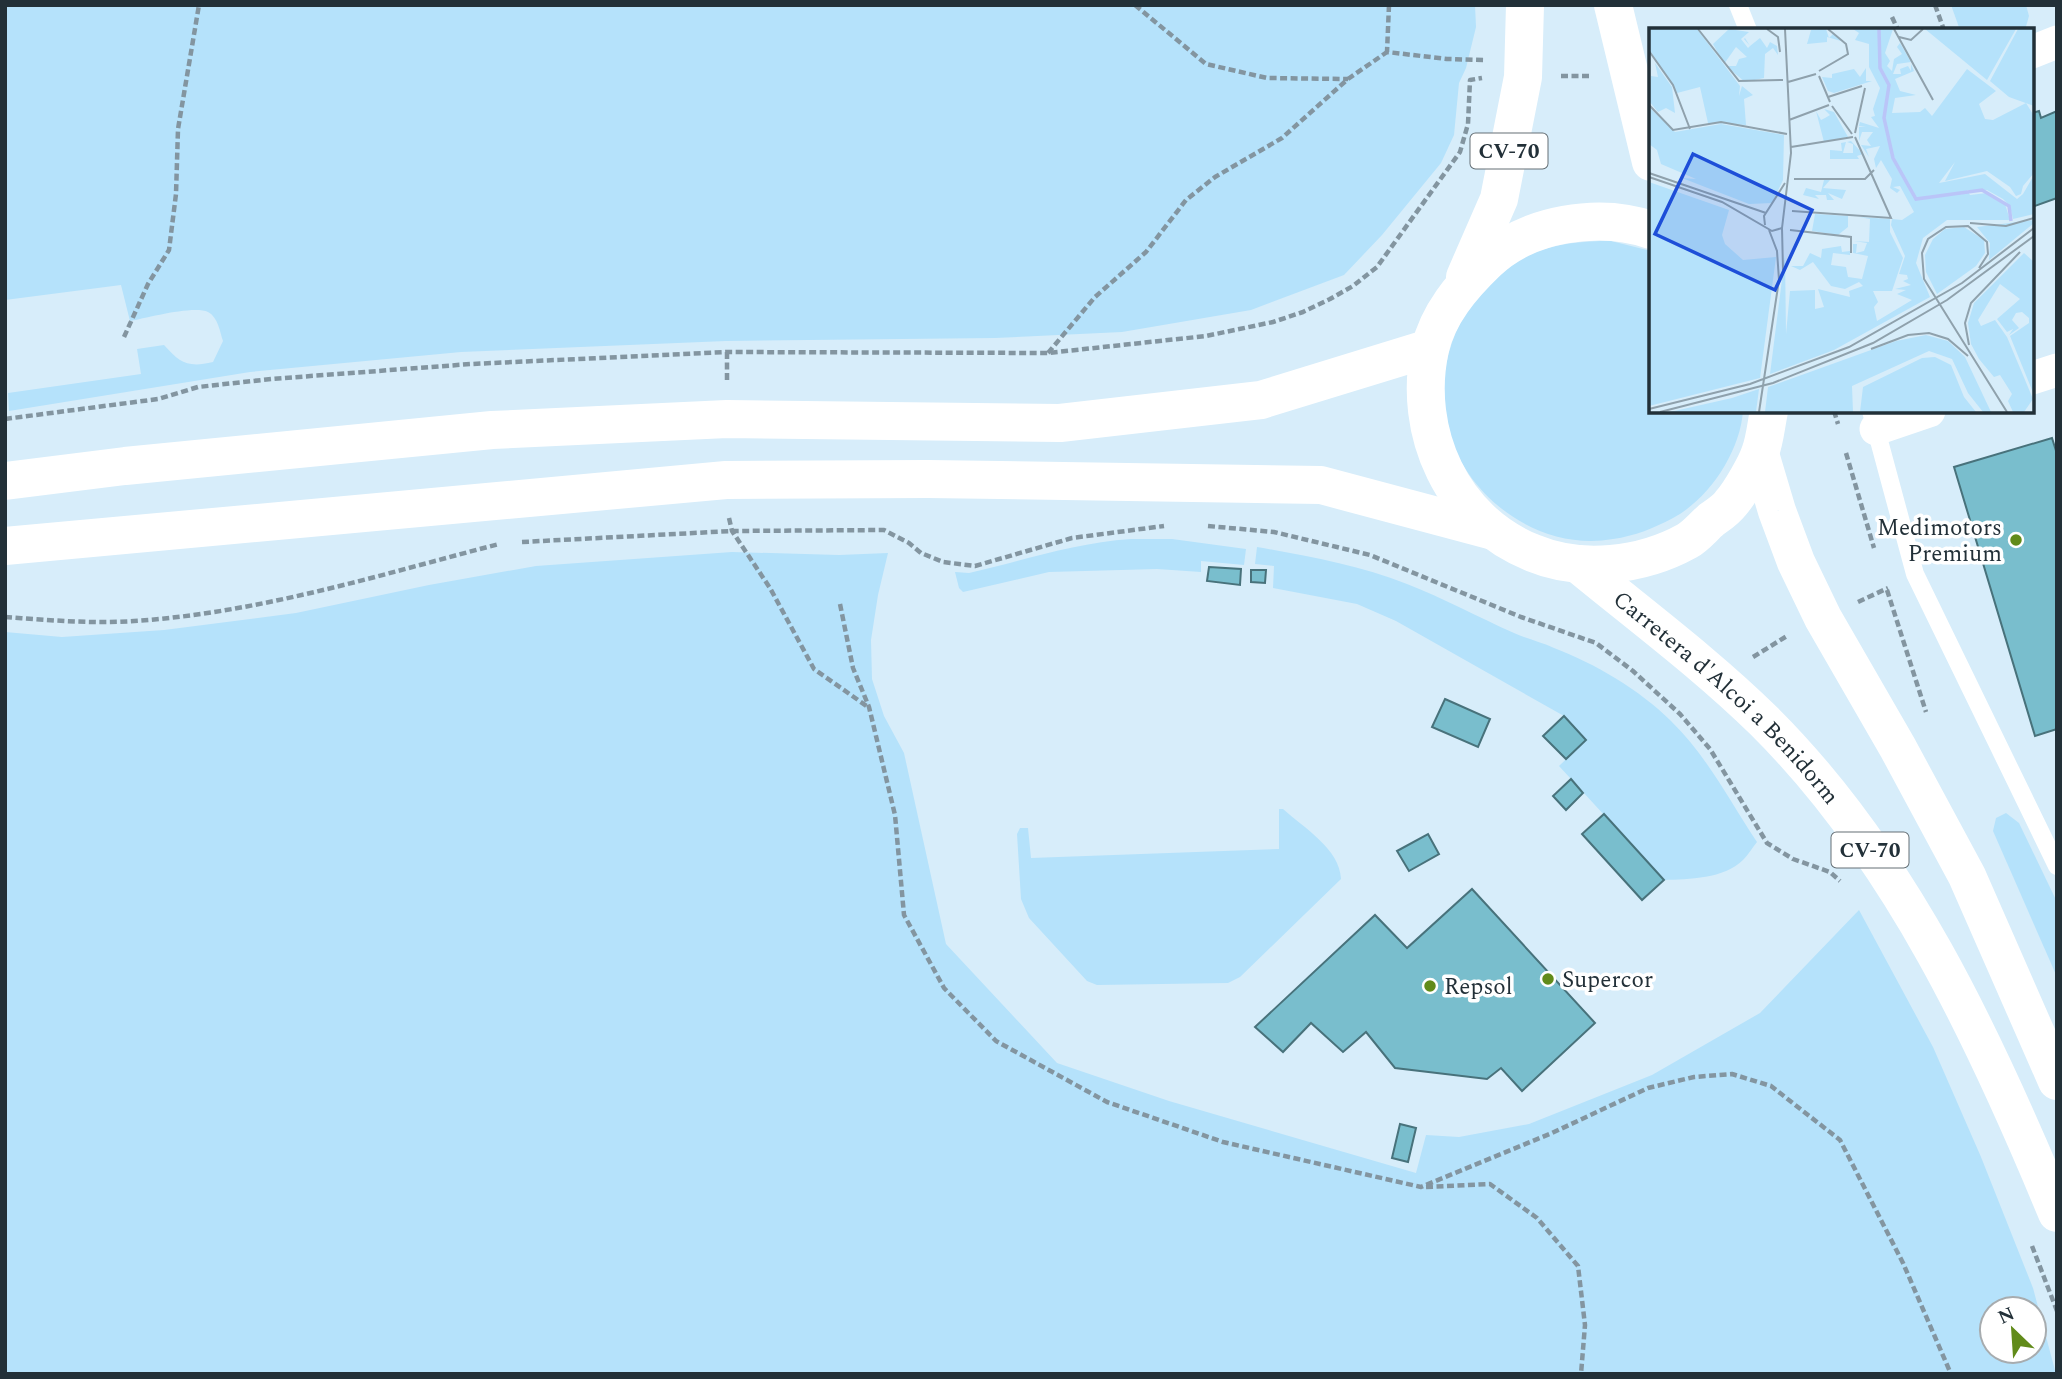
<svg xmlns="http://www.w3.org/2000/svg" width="2062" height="1379" viewBox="0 0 2062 1379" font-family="Spectral,serif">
  <rect width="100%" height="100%" fill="#d7edfa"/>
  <g fill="#b5e2fb" fill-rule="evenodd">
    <path d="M5 5H1475L1476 27 1466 68 1459 83 1454 135 1441 163 1382 235 1344 275 1251 310 1122 332 995 338 726 341 461 352 250 372 9 411 8 393 141 374 137 349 164 345C180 363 188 368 213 362L223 341C220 332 218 317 208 312 194 305 146 318 130 321L121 285 5 300Z"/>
    <polygon points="1951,5 2026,5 2029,16 2025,30 1960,30"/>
    <path d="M1611 241 1651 251V411H1743C1740 452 1709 499 1673 518 1654 528 1635 536 1613 539 1540 552 1466 498 1448 429 1430 362 1467 278 1533 253 1559 243 1583 241 1611 241Z"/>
    <path d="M1131 539H1172L1246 549 1244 565 1201 561V572L1157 569 1049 572 963 592 959 588 955 572 969 573C1025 560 1074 543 1131 539Z"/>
    <path d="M1257 547C1308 556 1358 565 1407 584 1443 598 1478 617 1514 633 1527 639 1541 642 1554 648 1594 663 1640 690 1671 721 1707 756 1729 800 1757 842 1752 848 1748 855 1743 860 1724 879 1689 879 1664 880L1559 766 1586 740 1564 716 1396 621 1357 604 1273 588 1274 566 1255 564Z"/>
    <path d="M732 552 839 555 888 553 878 595 871 640 872 679 884 716 904 753 946 944 1057 1063 1169 1101 1416 1173 1426 1135 1459 1137 1529 1124 1652 1075 1760 1013 1859 910 1933 1047 1981 1157 2033 1288 2056 1374H5V632L62 637 164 630 296 613 429 585 536 566ZM1992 1309H2034V1351H1992Z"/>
    <path d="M1279 809H1283C1304 828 1340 849 1341 879L1240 977 1228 983 1097 985 1087 981 1029 918 1021 899 1017 834 1020 828H1028L1031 858 1279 849Z"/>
    <polygon points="2006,813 2019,823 2057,902 2057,977 1993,831 1996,818"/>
  </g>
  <g fill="#79becd" stroke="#48727b" stroke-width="2">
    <polygon points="2039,111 2041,118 2057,111 2057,198 2032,207 2032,113"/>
    <polygon points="2052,438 2057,454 2057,729 2035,736 1954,467"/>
    <polygon points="1209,567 1241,569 1240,585 1207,581"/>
    <polygon points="1251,570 1266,570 1265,583 1251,582"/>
    <polygon points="1445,699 1490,719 1478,747 1432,727"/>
    <polygon points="1564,716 1586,740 1566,759 1543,736"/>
    <polygon points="1571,779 1583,793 1566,810 1553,796"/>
    <polygon points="1604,814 1664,880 1642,900 1582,834"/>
    <polygon points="1428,834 1439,854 1409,871 1397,851"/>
    <polygon points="1472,889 1595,1023 1522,1091 1501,1068 1487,1079 1395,1068 1366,1032 1343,1052 1311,1023 1283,1052 1255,1027 1375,915 1407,948"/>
    <polygon points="1400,1124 1416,1128 1408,1162 1392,1158"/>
  </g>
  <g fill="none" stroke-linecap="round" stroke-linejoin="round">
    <g stroke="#8395a0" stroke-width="4.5" stroke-dasharray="7 3.5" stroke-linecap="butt">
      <polyline points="1135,5 1206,64 1267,78 1348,79"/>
      <polyline points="1389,5 1387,52 1447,59 1486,60"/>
      <polyline points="1935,5 1944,30"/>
      <polyline points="1892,17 1898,30"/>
      <polyline points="1561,76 1590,76"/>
      <polyline points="124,337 148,284 169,250 176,194 178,129 199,5"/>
      <polyline points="727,352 727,380"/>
      <polyline points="1048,353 1095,297 1146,252 1186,200 1215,177 1282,138 1348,79 1387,52"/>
      <polyline points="1834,411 1838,424"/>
      <polyline points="5,419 158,399 198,387 271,379 471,364 727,352 1048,353 1206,336 1273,322 1303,312 1330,299 1353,286 1377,267 1460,152 1468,124 1470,80 1482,78"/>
      <polyline points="1846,453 1874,548"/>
      <polyline points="729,518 732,531 770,588 814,669 868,707"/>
      <polyline points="1208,526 1274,532 1370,555 1521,617 1596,643 1633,671 1680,714 1710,749 1767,843 1793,859 1830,872 1840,881"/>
      <polyline points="522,542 732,531 884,530 909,543 921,553 943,562 975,566 1072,538 1164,526"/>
      <polyline points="1887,590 1926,712"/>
      <polyline points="1858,602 1888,588"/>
      <polyline points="840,604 853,668 869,707 895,815 904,915 944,988 996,1041 1107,1102 1223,1142 1421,1187 1552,1133 1648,1088 1694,1077 1732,1074 1771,1086 1840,1140 1903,1263 1951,1374"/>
      <path d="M5 617C48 620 91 624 134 621 259 613 379 575 499 544"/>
      <polyline points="1753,657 1787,636"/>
      <polyline points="1426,1187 1490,1184 1537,1218 1578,1266 1585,1325 1581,1374"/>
      <polyline points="2032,1246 2057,1311"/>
    </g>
    <g stroke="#fff" stroke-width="18">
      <polyline points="1738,5 1748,30"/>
      <polyline points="1871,411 1915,574 2057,866"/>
    </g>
    <g stroke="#fff" stroke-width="33">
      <polyline points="2032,52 2057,42"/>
      <polyline points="2032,378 2057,370"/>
      <polyline points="1876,429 1929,411"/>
    </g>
    <g stroke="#fff" stroke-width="38">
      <polyline points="5,481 125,466 492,430 727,419 1060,423 1261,400 1430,348"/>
      <polyline points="5,546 726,480 928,479 1321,485 1493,531"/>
    </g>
    <g stroke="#fff" stroke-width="38">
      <polyline points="1613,5 1651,162"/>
      <path d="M1651 230C1600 212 1527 223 1487 262 1462 286 1438 314 1430 349 1412 432 1452 521 1533 553 1581 573 1642 566 1687 541 1696 536 1703 527 1711 520 1718 515 1726 510 1731 503 1740 493 1756 465 1760 453 1765 440 1766 425 1769 411"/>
      <polyline points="1465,277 1499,199 1523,77 1525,5"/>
      <polyline points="1760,454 1777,511 1796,562 1823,618 1898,748 1967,876 2057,1081"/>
      <path id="s1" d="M1578 564C1640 615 1706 664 1764 721 1900 856 1985 1039 2057 1213"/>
    </g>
  </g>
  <g fill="#618b1a" stroke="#fff" stroke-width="2.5">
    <circle cx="2016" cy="540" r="7"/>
    <circle cx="1548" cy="979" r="7"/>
    <circle cx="1430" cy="986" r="7"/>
  </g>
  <g text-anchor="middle" stroke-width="7" stroke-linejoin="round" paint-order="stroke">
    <g fill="#fff" stroke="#646e74" stroke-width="2">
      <rect x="1470.5" y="133.5" width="77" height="35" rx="5"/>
      <rect x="1831.5" y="832.5" width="77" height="35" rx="5"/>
    </g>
    <g font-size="21" font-weight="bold" fill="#223038">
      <text x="1509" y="158">CV-70</text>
      <text x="1870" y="857">CV-70</text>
    </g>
    <g font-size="23" fill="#223038" stroke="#fff" text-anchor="start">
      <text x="2002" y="535" text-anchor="end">Medimotors<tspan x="2002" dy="26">Premium</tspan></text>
      <text x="1562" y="987">Supercor</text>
      <text x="1444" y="994">Repsol</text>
    </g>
    <g font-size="23" fill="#223038" stroke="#fff">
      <text dy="8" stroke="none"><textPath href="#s1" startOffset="200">Carretera d'Alcoi a Benidorm</textPath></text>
    </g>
  </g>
  <g transform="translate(1649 28)">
    <rect width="385" height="385" fill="#d7edfa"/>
    <path d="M0 1H48L91 58 90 68 93 58 104 67 95 71 97 97 59 95 51 59 28 65 0 21ZM80 1 100 4 92 11 99 20 101 18 95 11 96 10 101 18 111 10 118 20 121 14 128 18 129 27 124 20 116 26 115 50 96 54 77 38H87L90 31 98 29 87 19 75 36 64 16ZM170 1H177L180 10 184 6 192 13 178 9V14L158 16 162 2ZM204 1H244L236 25 241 33 238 38 243 43 245 31 253 26 248 19 251 15 262 34 248 36 244 46H252L251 41 259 38 262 43V36L265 43 246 51 251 63 267 67 246 70 243 85 271 84 276 80 283 88 318 41 347 63 330 76 336 91 344 92 377 75 385 88V145L374 158 372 166 367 168 361 159 338 143 296 153 306 134 290 155 336 146 368 171 374 166 385 147V186L364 191 361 178 354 171 338 162H318L321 167 338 165 356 176 361 192H298L274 210 267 235 281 269 185 322 121 346 136 228 137 306 141 263 166 262V281L175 279 169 261 201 269 200 263 214 258 210 254 196 261 182 258 164 234 151 242 142 238H154L161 225 172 230 173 221 192 218 193 224 201 223V227L184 225 182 237 197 239 199 249 213 251 219 228 204 225V216H208L207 225 215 223 218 215 205 213 220 214 221 191 210 189 241 191V204L254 230 243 263H224L229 274 225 279 228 293 263 272 248 266 257 262 246 261 262 257 254 253 259 251 258 247 250 246 256 228 242 197 243 191 253 192 265 184 251 158 244 159 251 162 248 165 241 160 243 151 232 132 227 140 225 131 231 118 217 121 220 129 212 117 222 118 218 112 224 104H213L210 113V99H217L210 98 211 94 230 100 222 89 226 88 224 81 231 60 220 39V16L206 12 210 5ZM276 1H367L338 52ZM369 1H385V78L360 69 341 53ZM6 35 23 59 26 85 17 80 9 84 0 73 2 48 9 49ZM217 40V53H223L185 65 179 63 173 49 183 50V46L205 41 211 49ZM0 79 26 104 72 96 135 107 134 152 123 175 100 176 33 150 47 151 12 136 8 122 0 116ZM175 81 185 84 199 109 175 114 167 83 172 92 176 90 181 87ZM202 113 214 126 208 128 210 131H181V122L193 123 192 115 197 114 194 125H204V116L198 114ZM175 152H181L174 160 197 162 193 171 179 165 185 172H178L177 167H166L170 171 154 167 157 160 172 164ZM0 154 80 182 73 207 76 216 94 232 127 229 111 350 0 378ZM166 186 199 188V199L189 207 163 203ZM385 192V195L340 232 341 215 328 199ZM315 199 335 212 336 225 327 238 288 266 277 244 276 227 284 211 296 201ZM375 225 385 234V367L361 308 380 295V290L373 284 367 285 363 292 370 300 360 307 364 301 358 304 348 291 371 271 351 256 329 292 332 298 346 292 358 309 384 371 375 384H364L359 373 363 366 351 347 345 349 330 331 322 316 319 295 325 275ZM277 307 299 313 316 329 342 384H334L319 365 303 331 280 323 203 358 204 384H116L119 359 247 313ZM286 329 302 337 315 369 327 384H211L214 359 273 330ZM110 361 107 384H21L83 370Z" fill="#b5e2fb"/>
    <path fill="none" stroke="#bac5f8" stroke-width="3.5" d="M230 1 231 40 240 57 235 90 244 130 267 171 333 162 360 178 362 193"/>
    <path fill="none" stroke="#8fa1ac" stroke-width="2" d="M49 1 90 53 134 52M118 1 129 9 131 24M245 1 284 72M250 9 262 12 274 1M0 23 24 57 41 101M170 43 199 26 197 16 179 1M170 48 181 74M139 54 167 46M179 69 213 58M0 77 24 102 72 94 138 106M183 78 203 106M140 92 180 77M206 105 216 60M142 119 204 109M0 145 117 185M0 149 73 174 123 203 133 200 142 125 136 1M145 151H216L225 142M143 183 242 190 206 109M321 195 357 198 385 190M116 197 115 188 136 155M133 200 134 242M141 202 202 209V225M330 240 339 226 338 214 319 198 297 199 279 211 273 225 275 251 358 384M320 317 316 295 322 275 371 224M222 321 259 307 280 305 299 311 319 328M0 381 101 356 200 319 313 255 385 200M11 384 124 355 224 315 298 272 385 208M110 384 130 252 128 223 120 202"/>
    <path fill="#1d4ed8" fill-opacity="0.15" stroke="#1d4ed8" stroke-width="3.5" d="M44 126 163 182 126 262 6 206Z"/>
    <rect width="385" height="385" fill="none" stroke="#223038" stroke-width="3.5"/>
  </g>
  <rect width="2062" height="1379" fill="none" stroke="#223038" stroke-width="14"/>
  <g transform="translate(2013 1330) rotate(335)"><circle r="33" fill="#ffffff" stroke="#a7acaf" stroke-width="2"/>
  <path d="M0-5L12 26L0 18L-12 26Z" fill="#618b1a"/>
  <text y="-10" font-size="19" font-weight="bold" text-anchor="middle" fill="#223038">N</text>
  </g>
</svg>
